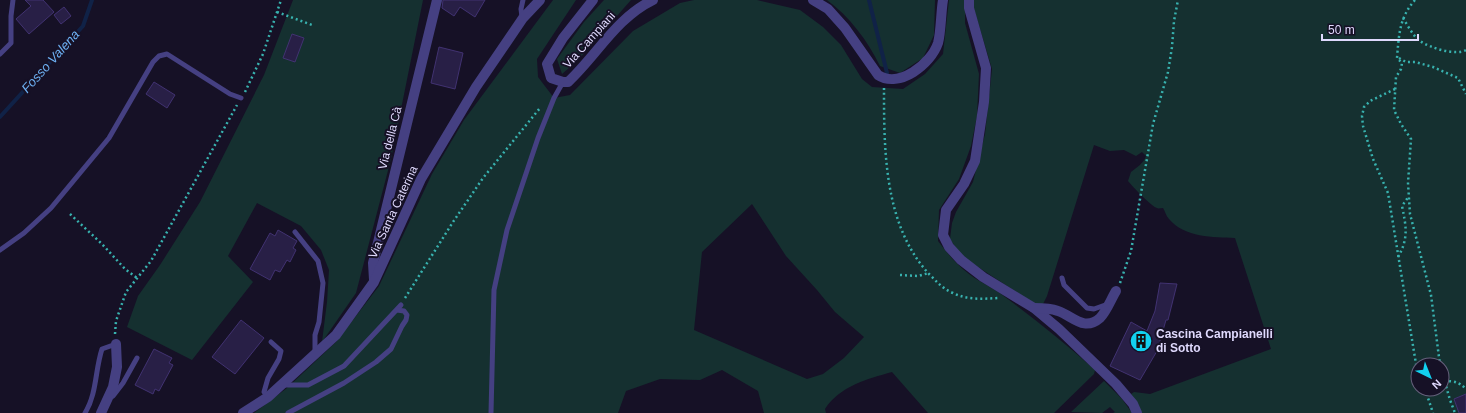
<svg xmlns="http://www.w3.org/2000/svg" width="1466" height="413" viewBox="0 0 1466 413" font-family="Arial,sans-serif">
  <rect width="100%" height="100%" fill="#161126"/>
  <g fill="#153030" fill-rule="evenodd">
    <polygon points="293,0 423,0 391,159 356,293 322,342 327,302 329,270 321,250 301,226 257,203 228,256 253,282 192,360 127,327 138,296 160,265 200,202 264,75"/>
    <path d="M553 0H576L537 59 538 77 554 98 570 95 633 31 680 3 694 0H757L800 10 823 27 841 45 862 79 872 87 903 89 925 74 943 54 949 0H965V23L979 74 977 116 971 146 959 179 939 210 938 241C947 253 957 265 969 274 981 283 994 288 1005 297 1036 320 1066 344 1095 370L1094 374 1054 413H928L892 372C867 379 840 386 825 409L826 413H764L758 391 722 370 700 380 660 379 626 391 618 413H254L287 388 336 342 379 286 432 174 464 120ZM752 204 786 256 817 290 835 312 864 337 844 358 823 374 807 379 694 330 702 252Z"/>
    <polygon points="604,0 631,0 579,59 562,74 557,59 584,22"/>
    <path d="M827 0H935L934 35 923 58 900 73 880 66C868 41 849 16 827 0Z"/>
    <path d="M974 0H1466V413H1142L1131 394 1134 392 1150 394 1271 349 1235 238C1213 237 1185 238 1169 219 1166 216 1165 211 1163 208 1162 208 1158 209 1157 208 1152 207 1132 186 1128 181L1131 172C1136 168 1144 163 1146 156L1142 152 1136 156 1124 150 1110 151 1094 145 1047 296 1041 308 961 256 950 239 952 223 956 212 973 182 985 134 992 69 974 9ZM1418 365H1442V389H1418Z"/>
    <polygon points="1104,381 1122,399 1132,413 1113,413 1115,412 1110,407 1102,413 1071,412"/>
  </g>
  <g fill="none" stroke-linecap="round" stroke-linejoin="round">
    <g stroke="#102247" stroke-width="4">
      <polyline points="869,0 887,73"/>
      <polyline points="0,117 83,26 92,0"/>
    </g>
  </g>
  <g fill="#281f46" stroke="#413271">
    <polygon points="25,0 43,0 54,12 29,34 16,19 31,6"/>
    <polygon points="443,0 485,0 475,17 460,7 454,16 442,8"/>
    <polygon points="64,7 71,16 61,24 54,15"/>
    <polygon points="292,34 304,38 295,62 283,58"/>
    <polygon points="439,47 463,53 455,89 431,83"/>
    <polygon points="154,82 175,95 167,108 146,94"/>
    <polygon points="278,230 297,241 293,248 296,250 290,262 287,260 280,272 275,270 270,280 250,269 270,233 275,236"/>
    <polygon points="1160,283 1177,284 1168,320 1166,320 1157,351 1140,380 1110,366 1131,322 1147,331 1155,311"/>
    <polygon points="241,320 264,338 235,374 212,357"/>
    <polygon points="154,349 172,358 169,363 173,365 159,391 155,389 153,394 135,385"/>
    <polygon points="1466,394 1466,413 1459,413 1454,399"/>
  </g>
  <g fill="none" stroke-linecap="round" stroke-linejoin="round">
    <g stroke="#38b2af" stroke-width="2.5" stroke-dasharray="2 3" stroke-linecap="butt">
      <path d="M1415 0C1399 18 1399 35 1397 58L1402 63 1401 69 1396 77 1394 110 1401 124 1411 139 1408 183 1410 214 1431 295 1440 365"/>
      <polyline points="277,12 312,25"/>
      <path d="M1403 18C1408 26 1413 36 1420 41 1430 48 1456 56 1466 50"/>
      <polyline points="1399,58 1406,62 1415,62 1433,67 1458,78 1466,94"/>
      <path d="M884 88C884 151 884 225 929 274 937 282 943 289 953 293 967 300 982 299 998 298"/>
      <polyline points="1395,89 1370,101 1364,107 1362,116 1363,126 1373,159 1388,193 1416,364 1418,371"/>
      <polyline points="245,92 263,54 281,0"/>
      <polyline points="70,214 102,244 125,269 137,278"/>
      <path d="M1398 257C1409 238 1406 226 1402 206L1409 196"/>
      <polyline points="900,275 918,276 929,273"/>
      <polyline points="1120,283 1131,251 1153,124 1168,72 1172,47 1174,21 1178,0"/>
      <polyline points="405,298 453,222 483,178 540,108"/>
      <polyline points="115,334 116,321 126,292 151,261 237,105"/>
      <polyline points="1442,372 1450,400 1455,413"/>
      <path d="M1444 381C1454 381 1459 382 1466 389"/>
      <polyline points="1425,389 1433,413"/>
    </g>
    <g stroke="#454082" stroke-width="5">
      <polyline points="522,17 521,9 523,0"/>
      <polyline points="0,54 11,43 11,16 13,0"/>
      <polyline points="295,232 318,261 323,283 319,322 315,335 315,354"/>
      <polyline points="0,250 24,233 51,208 109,138 153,62 159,56 167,54 230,94 241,98"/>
      <polyline points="1062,278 1064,285 1087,308 1094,309 1108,304"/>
      <polyline points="283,385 308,385 344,366 401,305"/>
      <polyline points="113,396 123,383 137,358"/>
      <polyline points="268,397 264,392 268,378 279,359 281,351 271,342"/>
      <path d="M85 413C97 394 95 370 102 349L116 344"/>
      <polyline points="288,413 344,383 376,362 391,349 402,326 406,320 407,315 404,311 397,310"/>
      <polyline points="491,413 494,290 507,230 538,138 554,98 563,82"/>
    </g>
    <g stroke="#454082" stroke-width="10">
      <path d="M593 0 563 38 547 64 551 78 563 82H568C597 55 616 18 653 0"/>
      <path d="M813 0 828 9 845 28 878 75C899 89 931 64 938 43 941 33 941 11 943 0"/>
      <polyline points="969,0 969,8 986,68 984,102 975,161 964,184 946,210 943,235 949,247 961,260 983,277 1034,308 1059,329 1116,384 1133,404 1137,413"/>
      <polyline points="374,280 373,263 437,0"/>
      <path d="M1034 308C1042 308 1050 308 1058 311 1073 316 1084 332 1100 318 1107 311 1111 299 1116 291"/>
      <polyline points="101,413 113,387 117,367 116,344"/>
      <polyline points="243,413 268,397 336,335 374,282 421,179 476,87 523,18 540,0"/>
    </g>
  </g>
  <defs>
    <g id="building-disc" transform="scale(1.15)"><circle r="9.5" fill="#12d1ef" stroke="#161126"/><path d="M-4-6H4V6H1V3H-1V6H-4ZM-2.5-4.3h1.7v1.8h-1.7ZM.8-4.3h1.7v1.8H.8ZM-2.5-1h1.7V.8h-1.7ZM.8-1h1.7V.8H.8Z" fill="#111"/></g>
  </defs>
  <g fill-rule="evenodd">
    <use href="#building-disc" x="1141" y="341"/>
  </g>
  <g text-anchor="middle" stroke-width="4" stroke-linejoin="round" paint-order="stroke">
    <g font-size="12" fill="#dfd9fd" stroke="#161126">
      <text transform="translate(589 40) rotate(-48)" y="4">Via Campiani</text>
      <text transform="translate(390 138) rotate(-76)" y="4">Via della Cà</text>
      <text transform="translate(393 212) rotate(-65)" y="4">Via Santa Caterina</text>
    </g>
    <g font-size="12" font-weight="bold" fill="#dfd9fd" stroke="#161126" text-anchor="start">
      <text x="1156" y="338">Cascina Campianelli<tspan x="1156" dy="14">di Sotto</tspan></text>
    </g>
    <g font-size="13" font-style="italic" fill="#6eb2f5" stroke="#161126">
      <text transform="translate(50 61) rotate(-48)" y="5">Fosso Valena</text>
    </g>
  </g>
  <g transform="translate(1430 377) rotate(137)"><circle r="19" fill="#161126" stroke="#66617c"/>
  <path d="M0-3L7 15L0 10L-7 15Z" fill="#12d1ef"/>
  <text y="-6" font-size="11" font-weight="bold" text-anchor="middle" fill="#dfd9fd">N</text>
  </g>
  <path d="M1322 34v6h96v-6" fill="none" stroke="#dfd9fd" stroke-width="2"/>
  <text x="1328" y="34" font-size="12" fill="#dfd9fd" stroke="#161126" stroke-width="3" paint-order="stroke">50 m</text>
</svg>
